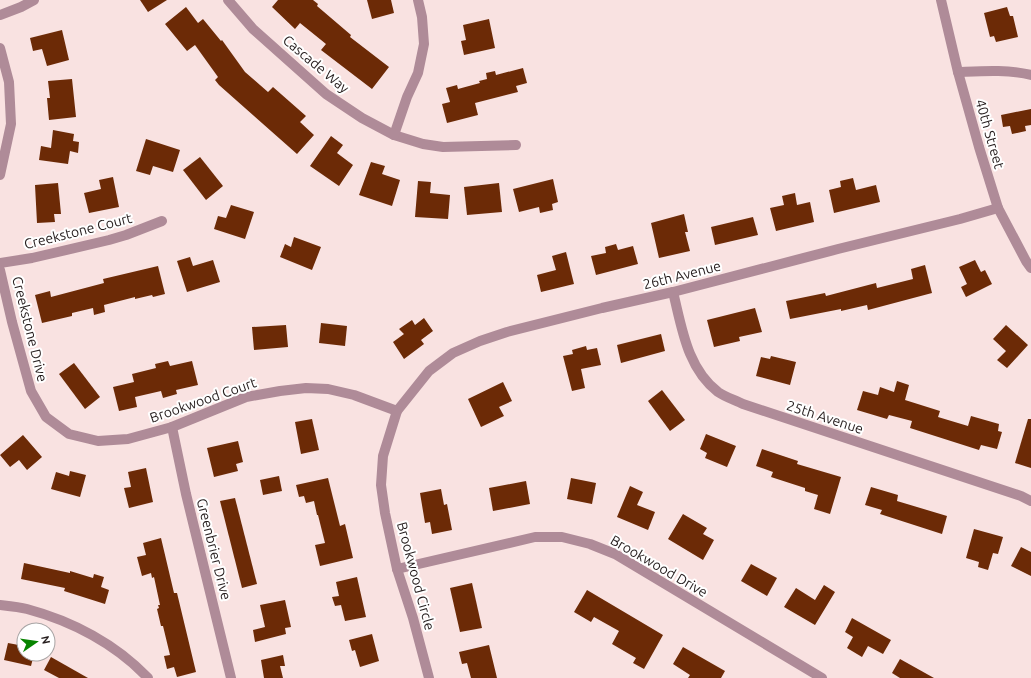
<svg xmlns="http://www.w3.org/2000/svg" width="1031" height="678" viewBox="0 0 1031 678" font-family="Ubuntu,sans-serif">
  <rect width="100%" height="100%" fill="#f9e2e1"/>
  <g fill="#6c2a06">
    <polygon points="140,0 167,0 148,12"/>
    <polygon points="278,0 313,0 318,4 317,6 351,35 350,37 389,67 372,89 321,50 326,44 300,23 295,29 272,7"/>
    <polygon points="367,0 391,0 394,13 372,19"/>
    <polygon points="186,7 198,23 203,19 221,41 222,40 245,72 268,92 273,87 306,116 300,122 314,135 297,154 219,85 215,80 218,77 195,45 187,51 165,24"/>
    <polygon points="1007,7 1010,16 1013,16 1018,37 996,42 994,36 990,37 984,13"/>
    <polygon points="489,19 495,48 464,55 461,41 466,40 463,25"/>
    <polygon points="62,30 69,60 47,66 42,49 33,51 30,38"/>
    <polygon points="523,68 527,83 516,86 518,92 475,103 478,115 447,123 442,104 450,102 446,88 457,85 458,89 480,83 479,81 487,79 486,73 495,71 496,75"/>
    <polygon points="72,79 76,117 49,120 47,98 50,98 48,81"/>
    <polygon points="1031,109 1031,125 1025,126 1026,131 1012,134 1010,126 1003,127 1001,115"/>
    <polygon points="53,130 74,134 73,141 79,142 78,153 70,151 68,164 39,160 41,146 51,148"/>
    <polygon points="331,136 343,145 337,153 353,165 339,186 310,166"/>
    <polygon points="146,139 180,150 173,172 153,166 150,175 136,171"/>
    <polygon points="200,157 223,186 206,200 183,170"/>
    <polygon points="371,162 385,166 382,174 400,180 392,206 359,195"/>
    <polygon points="113,177 119,207 89,213 84,193 101,189 99,180"/>
    <polygon points="853,178 856,190 876,185 880,202 834,213 829,190 841,187 840,181"/>
    <polygon points="553,179 558,202 552,204 553,210 540,213 539,207 519,212 513,189"/>
    <polygon points="418,181 431,182 430,193 450,195 448,219 415,217"/>
    <polygon points="58,183 61,214 54,214 55,222 37,223 35,185"/>
    <polygon points="499,183 502,212 467,215 464,187"/>
    <polygon points="795,193 797,205 810,202 814,222 776,231 770,208 784,205 782,196"/>
    <polygon points="231,205 254,212 245,239 214,229 218,216 226,218"/>
    <polygon points="684,214 688,232 685,232 690,251 659,258 651,223"/>
    <polygon points="753,217 758,235 715,245 711,227"/>
    <polygon points="294,237 321,247 312,270 280,257 285,244 291,247"/>
    <polygon points="616,244 618,250 633,246 638,264 596,275 591,256 606,253 605,247"/>
    <polygon points="566,252 574,284 541,292 537,275 556,270 552,256"/>
    <polygon points="190,257 193,266 213,260 220,282 187,292 177,261"/>
    <polygon points="975,260 981,272 985,270 992,284 966,297 961,287 967,284 959,267"/>
    <polygon points="925,265 932,293 868,310 867,305 841,311 841,309 790,319 786,301 825,293 826,296 876,283 877,288 913,279 911,269"/>
    <polygon points="158,266 165,294 153,297 152,295 135,299 135,297 104,305 105,312 94,315 93,308 72,313 72,316 42,323 35,295 50,291 51,297 104,283 103,279"/>
    <polygon points="755,308 762,332 739,337 740,341 714,347 707,320"/>
    <polygon points="424,318 433,331 421,340 424,344 404,359 393,342 404,334 399,329 412,320 415,325"/>
    <polygon points="321,323 347,326 345,346 319,343"/>
    <polygon points="286,325 288,347 254,350 252,327"/>
    <polygon points="1006,325 1028,345 1007,368 997,360 1006,351 993,339"/>
    <polygon points="661,334 665,351 621,363 617,345"/>
    <polygon points="586,346 587,350 597,348 601,365 581,369 585,388 572,391 563,356 573,354 572,350"/>
    <polygon points="771,356 796,362 790,385 756,376 761,357 770,359"/>
    <polygon points="168,361 170,366 192,361 198,385 176,390 177,394 163,398 161,391 135,397 137,407 119,411 113,387 134,382 132,374 156,368 155,364"/>
    <polygon points="74,363 100,397 85,409 59,374"/>
    <polygon points="897,381 909,385 905,400 940,411 938,417 968,426 971,416 999,424 998,431 1002,432 997,449 981,445 979,450 910,428 912,421 889,415 887,419 857,410 863,391 878,395 880,387 894,392"/>
    <polygon points="503,382 512,401 499,407 504,416 481,427 468,399"/>
    <polygon points="662,390 685,420 670,431 648,401"/>
    <polygon points="312,419 319,450 301,454 295,422"/>
    <polygon points="1028,419 1031,419 1031,468 1015,463"/>
    <polygon points="706,434 736,446 727,467 705,458 707,453 700,449"/>
    <polygon points="23,435 42,457 27,470 19,460 10,467 0,455"/>
    <polygon points="238,441 243,462 236,464 238,471 214,477 207,448"/>
    <polygon points="762,449 798,461 797,464 841,477 830,514 814,509 818,495 805,491 805,488 771,477 773,472 756,466"/>
    <polygon points="146,468 153,502 129,508 124,488 131,487 128,472"/>
    <polygon points="70,471 86,475 80,497 51,489 56,472 69,476"/>
    <polygon points="279,476 282,491 263,495 260,480"/>
    <polygon points="328,478 340,526 345,524 353,558 320,566 315,545 325,543 318,515 317,515 314,501 306,503 304,496 299,497 296,485"/>
    <polygon points="571,478 596,483 592,504 567,499"/>
    <polygon points="526,481 530,504 493,511 489,488"/>
    <polygon points="630,486 643,492 637,505 655,512 648,530 617,517"/>
    <polygon points="871,487 898,495 897,501 947,516 942,534 880,514 882,510 865,505"/>
    <polygon points="441,489 444,505 447,504 452,530 432,534 430,522 425,523 420,493"/>
    <polygon points="235,498 257,584 242,588 220,501"/>
    <polygon points="683,514 707,528 703,534 714,540 703,560 668,539"/>
    <polygon points="974,529 1003,537 998,554 993,553 988,570 978,567 979,562 966,558"/>
    <polygon points="161,538 174,593 177,593 196,672 177,677 174,667 167,669 164,656 170,655 163,626 161,626 157,609 159,608 158,605 160,605 154,577 152,578 151,573 142,576 137,557 146,555 143,543"/>
    <polygon points="1021,547 1031,552 1031,576 1011,566"/>
    <polygon points="24,563 70,573 70,571 93,578 94,574 104,577 101,587 109,590 105,604 64,591 65,588 21,579"/>
    <polygon points="751,564 777,578 767,596 741,581"/>
    <polygon points="357,577 366,617 345,621 341,605 335,606 332,597 339,596 336,582"/>
    <polygon points="472,583 482,628 460,632 450,588"/>
    <polygon points="824,585 835,592 815,625 784,607 796,588 815,600"/>
    <polygon points="587,590 663,635 644,669 633,663 636,658 612,644 619,631 594,617 591,622 574,612"/>
    <polygon points="285,600 291,627 285,628 286,634 255,642 253,630 265,627 260,605"/>
    <polygon points="852,618 891,640 883,654 868,646 862,657 847,648 853,637 845,632"/>
    <polygon points="372,634 379,661 360,667 355,650 352,651 349,640"/>
    <polygon points="8,643 24,646 24,654 34,654 31,666 4,660"/>
    <polygon points="489,645 497,678 471,678 467,663 462,664 459,652"/>
    <polygon points="683,647 725,671 721,678 688,678 690,675 673,664"/>
    <polygon points="283,655 285,666 280,666 283,678 264,678 261,660"/>
    <polygon points="51,657 88,678 59,678 44,670"/>
    <polygon points="900,659 934,678 900,678 892,673"/>
  </g>
  <g fill="none" stroke-linecap="round" stroke-linejoin="round">
    <g stroke="#af8b98" stroke-width="10">
      <polyline points="228,0 253,29 326,94 362,118 394,135 423,144 443,147 516,145"/>
      <polyline points="941,0 958,72 979,147 998,208 1026,261 1031,268"/>
      <polyline points="0,15 21,7 34,0"/>
      <polyline points="0,48 9,82 11,124 0,175"/>
      <path d="M958 72C982 71 1007 69 1031 75"/>
      <polyline points="394,135 407,97 418,73 424,44 422,17 418,0"/>
      <polyline points="0,263 32,258 109,240 126,235 162,221"/>
      <polyline points="0,270 12,322 31,391 46,417 69,434 98,441 128,439 172,427 246,397 280,391 306,388 328,389 354,395 397,411"/>
      <path d="M673 292C682 328 687 368 718 392 725 397 735 400 743 404L1021 496 1031 501"/>
      <polyline points="172,427 186,494 231,678"/>
      <polyline points="397,569 535,537 562,537 590,544 615,554 822,678"/>
      <path d="M0 605C9 606 19 607 27 609 72 621 116 644 148 678"/>
      <polyline points="429,678 413,618 397,569 385,513 381,485 383,456 397,411 429,371 453,353 480,341 507,332 602,308 673,292 838,249 960,219 998,208"/>
    </g>
  </g>
  <g text-anchor="middle" stroke-width="4" stroke-linejoin="round" paint-order="stroke">
    <g font-size="14" fill="#241c1c" stroke="#fff">
      <text transform="translate(316 64) rotate(40)" y="5">Cascade Way</text>
      <text transform="translate(990 134) rotate(74)" y="5">40th Street</text>
      <text transform="translate(78 231) rotate(-14)" y="5">Creekstone Court</text>
      <text transform="translate(682 275) rotate(-14)" y="5">26th Avenue</text>
      <text transform="translate(30 329) rotate(76)" y="5">Creekstone Drive</text>
      <text transform="translate(203 400) rotate(-19)" y="5">Brookwood Court</text>
      <text transform="translate(825 417) rotate(18)" y="5">25th Avenue</text>
      <text transform="translate(214 549) rotate(76)" y="5">Greenbrier Drive</text>
      <text transform="translate(659 566) rotate(30)" y="5">Brookwood Drive</text>
      <text transform="translate(416 576) rotate(75)" y="5">Brookwood Circle</text>
    </g>
  </g>
  <g transform="translate(36 642) rotate(77)"><circle r="19" fill="#ffffff" stroke="#a7a4a4"/>
  <path d="M0-3L7 15L0 10L-7 15Z" fill="#078400"/>
  <text y="-6" font-size="11" font-weight="bold" text-anchor="middle" fill="#241c1c">N</text>
  </g>
</svg>
